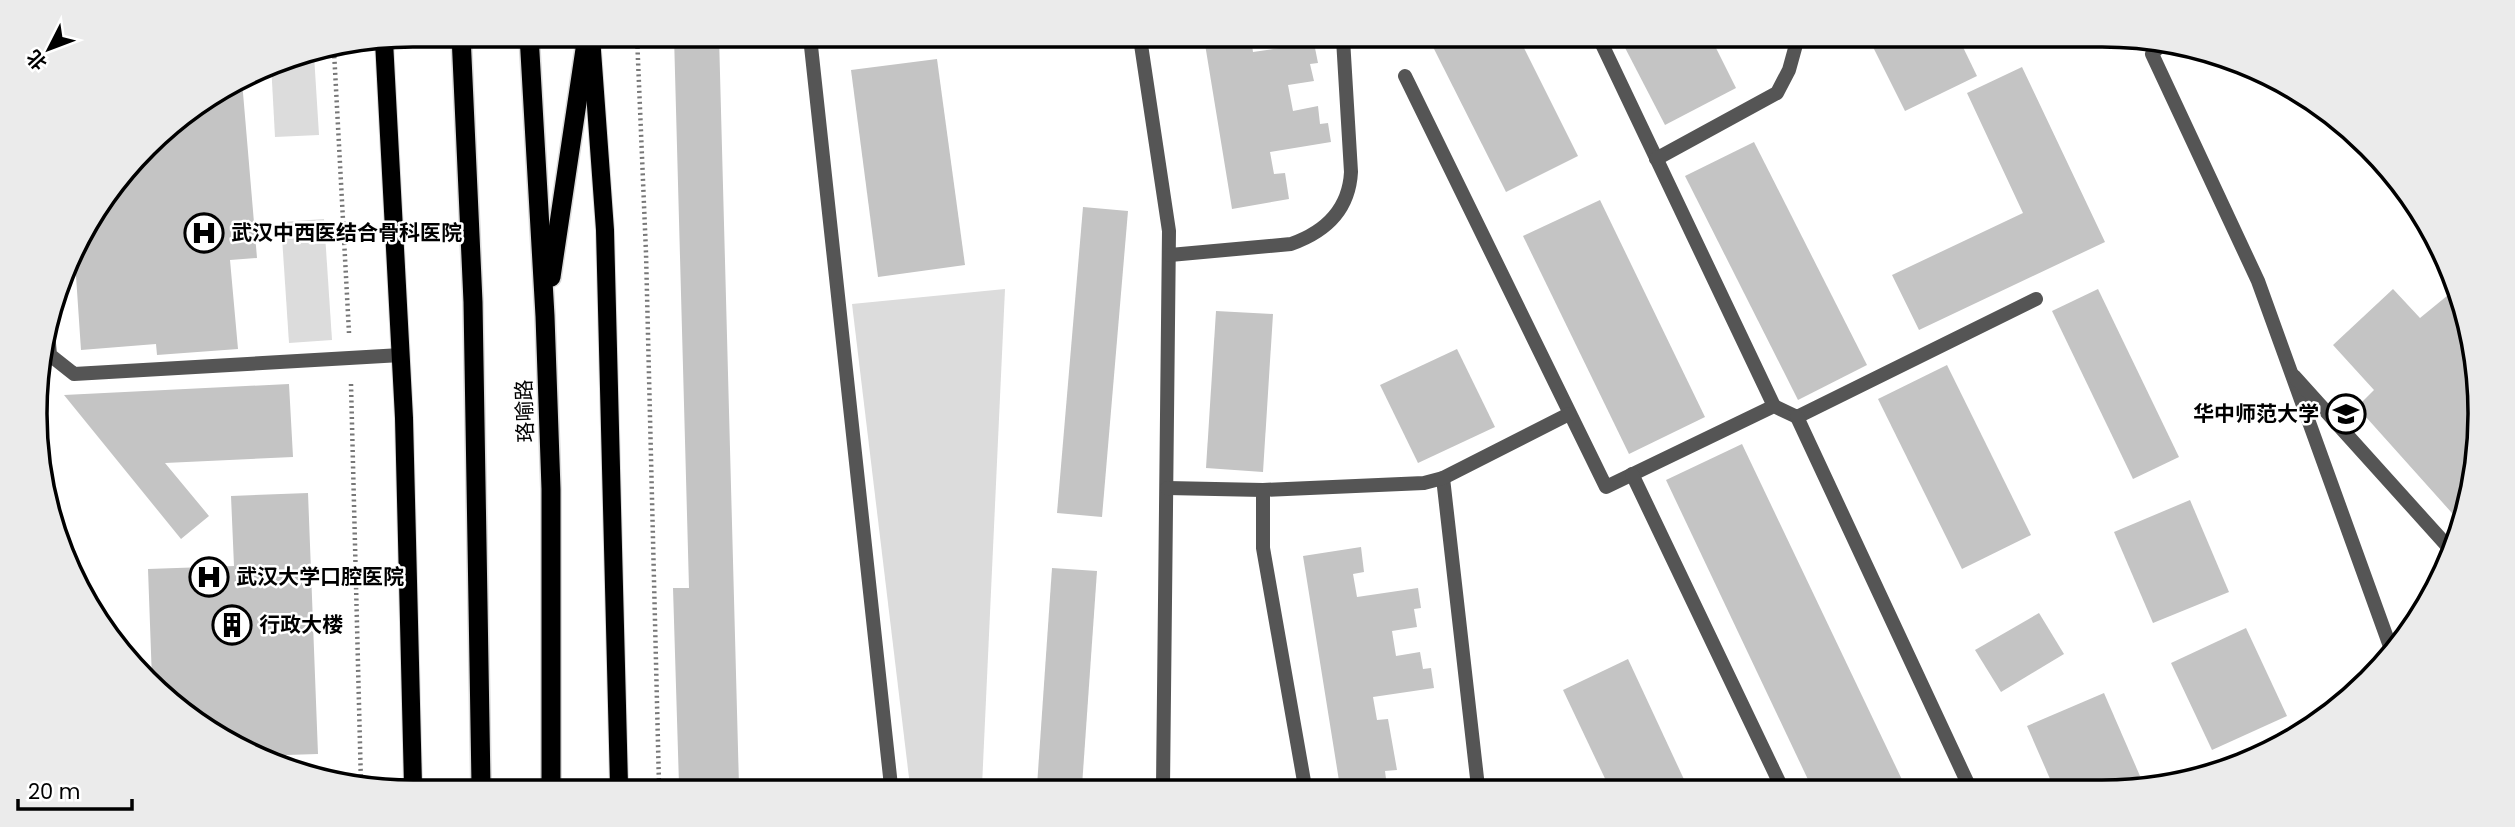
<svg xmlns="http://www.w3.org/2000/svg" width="2515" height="827" viewBox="0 0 2515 827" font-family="Poppins,'Noto Sans SC',sans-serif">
  <rect width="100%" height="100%" fill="#fff"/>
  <g fill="#dcdcdc">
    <polygon points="314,55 319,135 275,137 271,63"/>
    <polygon points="324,219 332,340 289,343 281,222"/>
    <polygon points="1005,289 982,786 910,786 852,304"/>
  </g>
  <g fill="#c4c4c4">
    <polygon points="674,36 719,36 739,786 679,785 673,588 689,588"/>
    <polygon points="1204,38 1251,38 1253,52 1314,43 1318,63 1310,64 1314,81 1288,85 1293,111 1318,106 1320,124 1328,123 1331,142 1270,152 1274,174 1285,173 1289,199 1232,209"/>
    <polygon points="1429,39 1520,40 1578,156 1506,192"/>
    <polygon points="1621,40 1712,40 1736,88 1665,125"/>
    <polygon points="1870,41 1960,41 1977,76 1905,111"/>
    <polygon points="937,59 965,265 878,277 851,70"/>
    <polygon points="2022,67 2105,242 1919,330 1892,275 2023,213 1967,93"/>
    <polygon points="242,81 257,258 230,260 238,349 157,355 156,344 81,350 74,246 164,129"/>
    <polygon points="1754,142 1867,365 1798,400 1685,176"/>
    <polygon points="1600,200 1705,417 1629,454 1523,236"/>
    <polygon points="1083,207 1128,211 1102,517 1057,513"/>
    <polygon points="2098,289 2179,457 2133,479 2052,311"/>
    <polygon points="2393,289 2420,318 2453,291 2473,340 2473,488 2460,522 2357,407 2374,390 2333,345"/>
    <polygon points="1216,311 1273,314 1263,472 1206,468"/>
    <polygon points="1457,349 1495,427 1418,463 1380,385"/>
    <polygon points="1947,365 2031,535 1962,569 1878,399"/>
    <polygon points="289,384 293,457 165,463 209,516 181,539 64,395"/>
    <polygon points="1742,444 1906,788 1812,788 1666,480"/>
    <polygon points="308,493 318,754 286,755 286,762 204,728 152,680 148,569 234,566 231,496"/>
    <polygon points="2190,500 2229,592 2153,623 2114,532"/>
    <polygon points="1361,547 1364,572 1353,574 1357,597 1418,588 1421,608 1414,609 1417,627 1392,631 1396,656 1420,652 1423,669 1431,668 1434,688 1373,697 1377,720 1388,719 1397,770 1385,771 1387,787 1340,787 1303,556"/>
    <polygon points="1052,568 1097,571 1082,786 1037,786"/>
    <polygon points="2039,613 2064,654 2001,692 1975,650"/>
    <polygon points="2246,628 2287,716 2212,750 2171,663"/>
    <polygon points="1628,659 1688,788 1609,787 1563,690"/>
    <polygon points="2104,693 2140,776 2111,789 2054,788 2027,726"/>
  </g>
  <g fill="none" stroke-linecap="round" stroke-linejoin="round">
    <g stroke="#dbdbdb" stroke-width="20">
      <g id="primary">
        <polyline points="591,37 605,230 619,785"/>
        <polyline points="384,41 404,418 413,785"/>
      </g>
    </g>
    <g stroke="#dbdbdb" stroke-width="22">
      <g id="trunk">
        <polyline points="461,35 473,302 481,785"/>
        <polyline points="529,35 545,316 551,489 551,785"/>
        <polyline points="551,277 587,36"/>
      </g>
    </g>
    <g stroke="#777" stroke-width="4.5" stroke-dasharray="2 3.5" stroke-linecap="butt">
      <polyline points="637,36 646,253 659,785"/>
      <polyline points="334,51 349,333"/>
      <polyline points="351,384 361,785"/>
    </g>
    <g stroke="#555" stroke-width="14">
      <polyline points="810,37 891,786"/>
      <polyline points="1140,38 1169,231 1163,786"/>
      <polyline points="1600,40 1774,406"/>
      <polyline points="1405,76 1606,487 1774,406 1797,417 2036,299"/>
      <polyline points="1656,159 1777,93 1789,70 1797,41"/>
      <path d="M1170 255 1291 244C1325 232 1349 210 1351 172L1343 39"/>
      <polyline points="48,332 50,355 74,374 401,355"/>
      <polyline points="1797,417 1970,788"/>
      <polyline points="1632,474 1782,788"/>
      <polyline points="1443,478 1478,787"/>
      <polyline points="1167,488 1263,490 1424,483 1443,478 1569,414"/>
      <polyline points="1263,490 1263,548 1305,787"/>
    </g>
    <g stroke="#555" stroke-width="14">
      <polyline points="2164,42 2152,54 2258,281 2391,649"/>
      <polyline points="2294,376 2450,549"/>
    </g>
    <use href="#primary" stroke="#000" stroke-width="18"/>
    <use href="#trunk" stroke="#000" stroke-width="19"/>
  </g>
  <defs>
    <g id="hospital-ring" transform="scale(2.0125)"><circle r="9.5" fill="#fff" stroke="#000" stroke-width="1.5"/><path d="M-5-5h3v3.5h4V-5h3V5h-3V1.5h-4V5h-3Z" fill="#000"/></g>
    <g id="university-ring" transform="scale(2.0125)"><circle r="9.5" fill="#fff" stroke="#000" stroke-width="1.5"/><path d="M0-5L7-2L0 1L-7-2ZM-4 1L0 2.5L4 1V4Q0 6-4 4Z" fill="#000"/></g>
    <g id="building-ring" transform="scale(2.0125)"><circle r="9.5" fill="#fff" stroke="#000" stroke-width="1.5"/><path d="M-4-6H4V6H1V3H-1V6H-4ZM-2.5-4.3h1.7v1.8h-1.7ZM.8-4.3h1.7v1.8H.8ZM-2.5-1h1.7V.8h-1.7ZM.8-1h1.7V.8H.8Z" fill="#000"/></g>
  </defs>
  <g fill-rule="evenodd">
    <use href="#hospital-ring" x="204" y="233"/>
    <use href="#university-ring" x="2346" y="414"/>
    <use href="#hospital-ring" x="209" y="577"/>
    <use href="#building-ring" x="232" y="625"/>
  </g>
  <g text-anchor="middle" stroke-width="5" stroke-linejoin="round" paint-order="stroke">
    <g font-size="21" font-weight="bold" fill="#000" stroke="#fff" text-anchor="start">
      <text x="231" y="240">武汉中西医结合骨科医院</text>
      <text x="2319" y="421" text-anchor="end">华中师范大学</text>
      <text x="236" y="584">武汉大学口腔医院</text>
      <text x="259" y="632">行政大楼</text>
    </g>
    <g font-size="21" fill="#000" stroke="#fff">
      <text transform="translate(525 411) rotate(-92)" y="7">珞喻路</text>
    </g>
  </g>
  <path d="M0 0H2515V827H0ZM413 47H2102A366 366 0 0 1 2468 413V414A366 366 0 0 1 2102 780H413A366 366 0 0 1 47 414V413A366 366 0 0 1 413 47Z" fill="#ebebeb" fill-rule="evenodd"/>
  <path fill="none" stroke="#000" stroke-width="3.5" d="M413 47H2102A366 366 0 0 1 2468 413V414A366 366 0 0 1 2102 780H413A366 366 0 0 1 47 414V413A366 366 0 0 1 413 47Z"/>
  <g transform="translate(49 49) rotate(228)" stroke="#ffffff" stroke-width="5" paint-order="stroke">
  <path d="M0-5L12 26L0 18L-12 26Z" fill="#000000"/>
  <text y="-10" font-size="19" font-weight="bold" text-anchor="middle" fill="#000000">北</text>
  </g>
  <path d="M18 799v10h114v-10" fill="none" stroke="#000000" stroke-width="3.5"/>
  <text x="28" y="799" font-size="21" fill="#000000" stroke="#ffffff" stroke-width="5" paint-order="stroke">20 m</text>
</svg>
